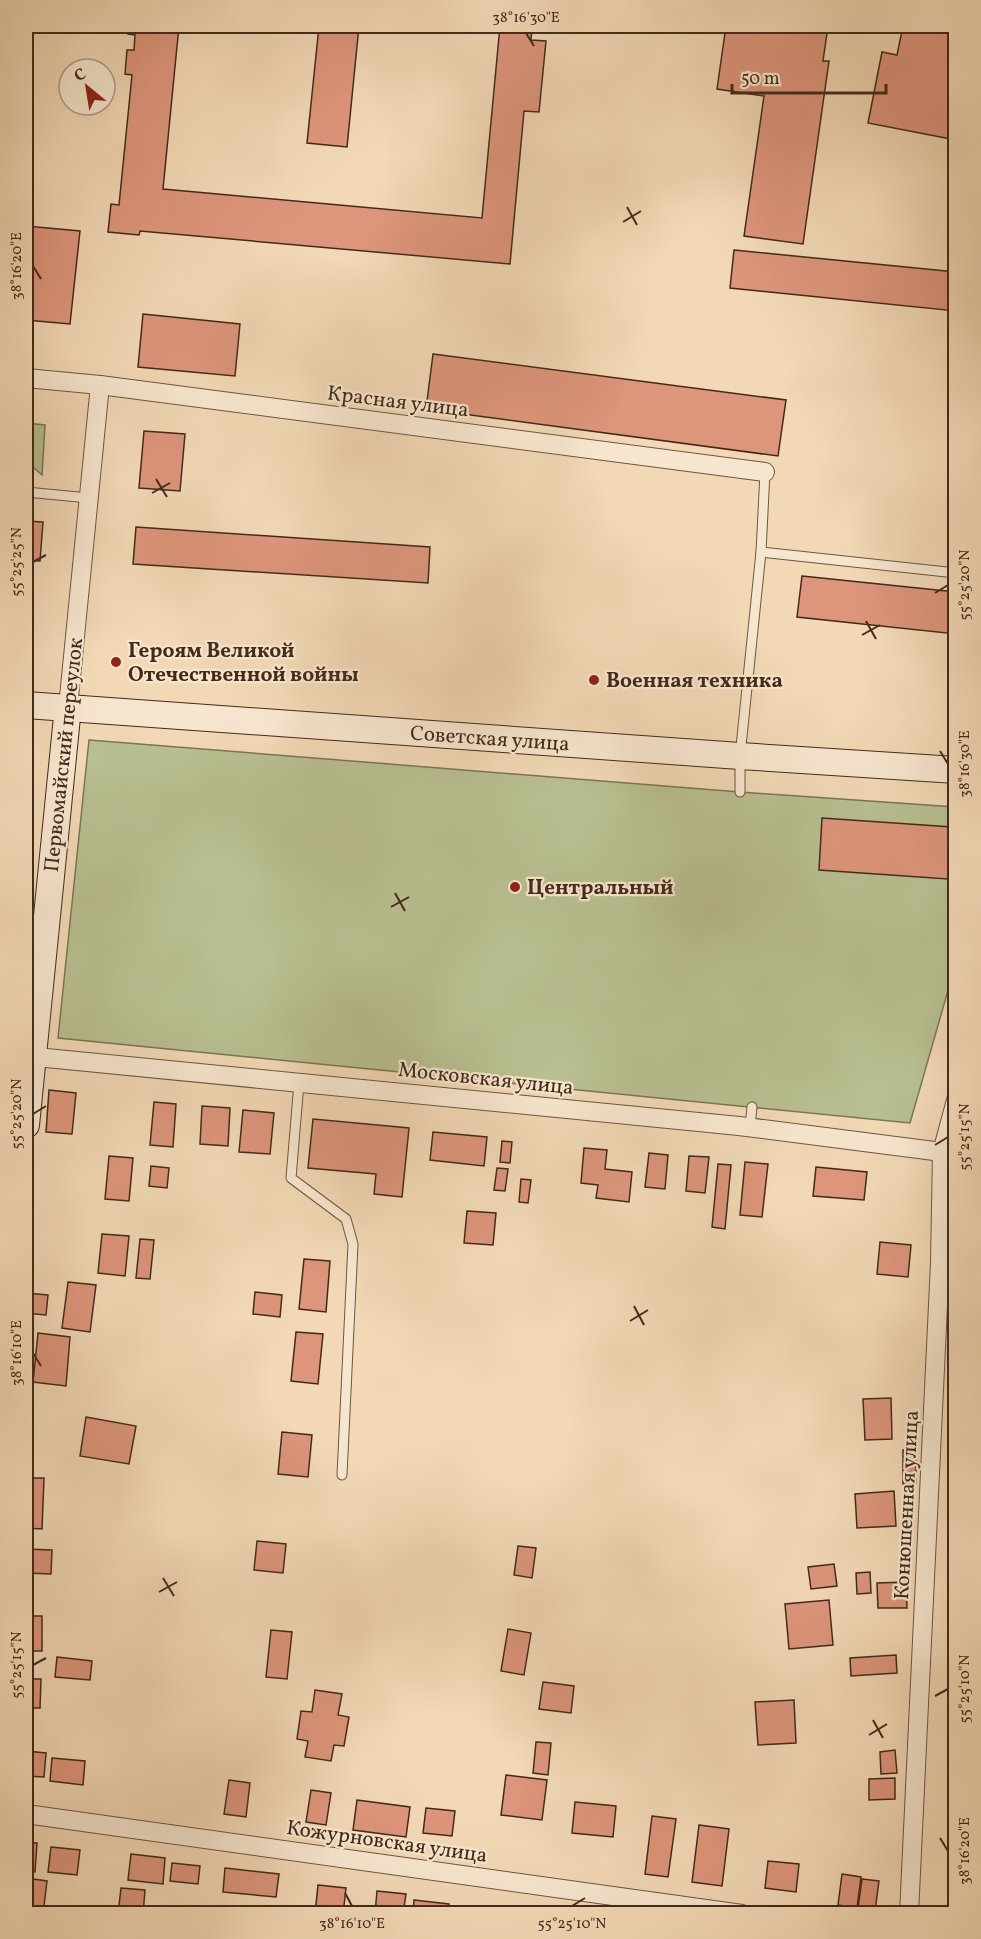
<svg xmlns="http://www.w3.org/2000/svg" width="981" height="1939" viewBox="0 0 981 1939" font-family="Vollkorn,serif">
  <rect width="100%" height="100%" fill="#f2d8b5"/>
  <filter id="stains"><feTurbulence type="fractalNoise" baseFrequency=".00333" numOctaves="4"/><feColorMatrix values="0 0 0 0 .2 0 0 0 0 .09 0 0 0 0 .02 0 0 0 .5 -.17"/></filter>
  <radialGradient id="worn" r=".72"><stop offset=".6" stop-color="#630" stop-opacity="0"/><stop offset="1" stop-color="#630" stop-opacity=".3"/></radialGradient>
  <g fill="#b8bf90" stroke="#7d7456" stroke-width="1.5">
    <polygon points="26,423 45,425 42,475 26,461"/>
    <polygon points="89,740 740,792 955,807 955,966 910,1123 58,1038"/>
  </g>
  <g fill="#dd957b" stroke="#422a1b" stroke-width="1.5">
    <polygon points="129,26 179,26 163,189 482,218 500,26 532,26 531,40 546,41 539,112 524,111 510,264 140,231 139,235 108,232 111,204 119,205 132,75 125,74 127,50 134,50 135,35 128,34"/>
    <polygon points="319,26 359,26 347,147 307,143"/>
    <polygon points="726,26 828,26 823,61 829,61 803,244 744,236 764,96 717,89"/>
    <polygon points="903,26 956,26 956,140 868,123 882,52 897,55"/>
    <polygon points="26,226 80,231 70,324 26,320"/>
    <polygon points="734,250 956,272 956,311 730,288"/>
    <polygon points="143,314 240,324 235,376 138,367"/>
    <polygon points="433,354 786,400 778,456 426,409"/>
    <polygon points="144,431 185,434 180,491 139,488"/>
    <polygon points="26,521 43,522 40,561 26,560"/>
    <polygon points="136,527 430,547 428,583 133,564"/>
    <polygon points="802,576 956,592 956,634 797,617"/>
    <polygon points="822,818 952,827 948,879 819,870"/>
    <polygon points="49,1090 76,1093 72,1134 46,1132"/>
    <polygon points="154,1102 176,1104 173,1147 150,1145"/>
    <polygon points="202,1106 230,1108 228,1146 200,1144"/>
    <polygon points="243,1110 274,1113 270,1154 239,1152"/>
    <polygon points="313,1119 409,1128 402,1197 374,1194 376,1174 308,1168"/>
    <polygon points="433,1132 487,1137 484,1166 430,1160"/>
    <polygon points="502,1141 512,1142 510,1163 500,1162"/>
    <polygon points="584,1148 607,1150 605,1169 632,1172 629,1202 596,1198 598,1185 581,1183"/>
    <polygon points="649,1153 668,1155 665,1189 645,1187"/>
    <polygon points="109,1156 133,1158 129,1201 105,1199"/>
    <polygon points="689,1156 709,1157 705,1193 686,1191"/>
    <polygon points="745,1162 768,1164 762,1217 740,1215"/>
    <polygon points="718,1164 731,1165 725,1229 712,1227"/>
    <polygon points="151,1166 169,1168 167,1188 149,1186"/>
    <polygon points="816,1167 867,1172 864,1200 813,1196"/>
    <polygon points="497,1168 508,1169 505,1191 494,1190"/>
    <polygon points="521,1179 531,1180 528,1203 519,1202"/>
    <polygon points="467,1211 496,1213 493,1245 464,1243"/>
    <polygon points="102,1234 129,1236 125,1276 98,1273"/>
    <polygon points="140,1239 154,1240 150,1279 136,1278"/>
    <polygon points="880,1242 911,1245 908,1277 877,1274"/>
    <polygon points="304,1259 330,1261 326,1312 299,1309"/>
    <polygon points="68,1282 96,1285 90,1332 62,1328"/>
    <polygon points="255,1292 282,1295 280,1317 253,1314"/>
    <polygon points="26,1293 48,1295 46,1315 26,1313"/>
    <polygon points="296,1332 323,1334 318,1384 291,1381"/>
    <polygon points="38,1333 70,1337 66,1386 33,1382"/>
    <polygon points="891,1398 892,1439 865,1440 863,1399"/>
    <polygon points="86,1417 136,1426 129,1464 80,1456"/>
    <polygon points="282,1432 312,1435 308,1477 278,1474"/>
    <polygon points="903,1450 916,1450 916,1483 903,1484"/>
    <polygon points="26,1478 44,1478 42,1529 26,1528"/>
    <polygon points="894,1491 896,1526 857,1528 855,1494"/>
    <polygon points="257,1541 286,1544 283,1573 254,1570"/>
    <polygon points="518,1546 536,1548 532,1578 514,1575"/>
    <polygon points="26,1549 52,1550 51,1574 26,1573"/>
    <polygon points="834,1564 837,1586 811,1589 808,1567"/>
    <polygon points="870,1572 871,1593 857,1594 856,1573"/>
    <polygon points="906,1582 907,1608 878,1608 877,1583"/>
    <polygon points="829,1600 833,1645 789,1649 785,1604"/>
    <rect x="26" y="1616" width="16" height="35"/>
    <polygon points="508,1629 531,1633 524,1675 501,1671"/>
    <polygon points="271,1630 292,1632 287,1679 266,1677"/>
    <polygon points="896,1655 897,1673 851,1676 850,1658"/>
    <polygon points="57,1657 92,1661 90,1680 55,1677"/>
    <polygon points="26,1679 41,1679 40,1708 26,1708"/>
    <polygon points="543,1682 574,1686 571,1713 539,1709"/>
    <polygon points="315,1690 342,1694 338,1715 349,1717 344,1746 334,1745 331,1761 305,1757 308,1741 297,1739 301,1711 312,1712"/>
    <polygon points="794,1700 796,1743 758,1745 755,1702"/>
    <polygon points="536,1742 551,1743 548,1775 533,1773"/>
    <polygon points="895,1750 897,1773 881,1774 880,1752"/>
    <polygon points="26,1751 46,1753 44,1777 26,1776"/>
    <polygon points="52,1758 85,1761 83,1785 50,1781"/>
    <polygon points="506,1775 547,1780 542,1820 501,1815"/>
    <polygon points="895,1778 895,1799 869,1800 869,1779"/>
    <polygon points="229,1780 250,1783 246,1817 224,1814"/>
    <polygon points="311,1790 331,1793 326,1825 306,1822"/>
    <polygon points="357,1800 410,1807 406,1837 353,1830"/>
    <polygon points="575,1802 616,1806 613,1837 572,1833"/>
    <polygon points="426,1808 455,1811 452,1836 423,1833"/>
    <polygon points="652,1816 676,1819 668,1877 645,1874"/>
    <polygon points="699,1825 729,1829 722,1886 692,1882"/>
    <polygon points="26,1842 37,1843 35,1872 26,1871"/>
    <polygon points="51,1847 80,1850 77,1875 48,1872"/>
    <polygon points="131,1854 165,1858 163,1884 128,1880"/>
    <polygon points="768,1861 799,1864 796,1892 765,1888"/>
    <polygon points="172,1863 200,1866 198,1884 170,1881"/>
    <polygon points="225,1868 279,1874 276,1897 223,1892"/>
    <polygon points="842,1874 861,1877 857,1908 838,1905"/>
    <polygon points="26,1878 47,1881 43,1914 26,1914"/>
    <polygon points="862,1879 879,1881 875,1911 858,1908"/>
    <polygon points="318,1885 346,1888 343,1914 315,1914"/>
    <polygon points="121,1888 145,1890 143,1914 118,1914"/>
    <polygon points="377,1891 406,1894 403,1914 375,1914"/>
    <polygon points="414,1900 449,1904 448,1914 413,1914"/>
    <polygon points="470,1908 499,1911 499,1914 470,1914"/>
  </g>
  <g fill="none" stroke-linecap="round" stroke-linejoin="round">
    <g stroke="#6e5642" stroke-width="11">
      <g id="lane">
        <polyline points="26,492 89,498"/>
        <polyline points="761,552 956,573"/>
        <polyline points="740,792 740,756 761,552 765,472"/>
        <polyline points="299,1083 291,1178 346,1219 353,1244 342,1475"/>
        <polyline points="750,1127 752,1107"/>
      </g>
    </g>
    <g stroke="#6e5642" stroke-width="20">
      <g id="street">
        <polyline points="26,378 100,385 765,472"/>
        <polyline points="68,707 100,385"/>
        <polyline points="26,1056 739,1126 942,1152"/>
        <polyline points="26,1814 742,1914"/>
        <polyline points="909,1914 940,1263 942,1152 956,1100"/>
      </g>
    </g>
    <g stroke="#422a1b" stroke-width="28">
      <g id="secondary">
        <polyline points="26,705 740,756 956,770"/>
        <polyline points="26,1125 68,707"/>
      </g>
    </g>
    <use href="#lane" stroke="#f7e6cf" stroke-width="9"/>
    <use href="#street" stroke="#f7e6cf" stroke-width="18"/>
    <use href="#secondary" stroke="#f7e6cf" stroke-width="26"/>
  </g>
  <path fill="none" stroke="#422a1b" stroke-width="2" d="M526 33 534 46M627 207 637 225M623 222 641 211M33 266 41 279M156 479 167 497M152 493 170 483M33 562 46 555M935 593 948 585M866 621 876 639M862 635 880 625M940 751 948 764M395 893 405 911M391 907 409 897M33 1114 46 1106M935 1145 948 1137M634 1306 644 1325M630 1321 648 1310M33 1353 41 1366M163 1578 174 1596M159 1592 177 1582M33 1665 46 1658M935 1696 948 1689M873 1720 883 1738M869 1735 887 1724M940 1838 948 1851M345 1893 352 1906M572 1906 585 1898"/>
  <g fill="#8f2418" stroke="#f7e6cf" stroke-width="2">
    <circle cx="116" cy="662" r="6"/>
    <circle cx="594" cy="680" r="6"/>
    <circle cx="515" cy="887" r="6"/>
  </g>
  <g text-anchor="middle" stroke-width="4.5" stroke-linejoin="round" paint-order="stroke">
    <g font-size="21" fill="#422a1b" stroke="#f7e6cf">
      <text transform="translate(398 401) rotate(7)" y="7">Красная улица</text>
      <text transform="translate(490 738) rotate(4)" y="7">Советская улица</text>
      <text transform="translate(63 755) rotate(-84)" y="7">Первомайский переулок</text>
      <text transform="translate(486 1078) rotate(6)" y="7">Московская улица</text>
      <text transform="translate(906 1505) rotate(-87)" y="7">Конюшенная улица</text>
      <text transform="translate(387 1841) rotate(8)" y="7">Кожурновская улица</text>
    </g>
    <g font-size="21" font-weight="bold" fill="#422a1b" stroke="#f7e6cf" text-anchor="start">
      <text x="128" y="657">Героям Великой<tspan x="128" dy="24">Отечественной войны</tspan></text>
      <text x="606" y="687">Военная техника</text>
      <text x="527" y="894">Центральный</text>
    </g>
  </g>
  <rect width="981" height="1939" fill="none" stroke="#f2d8b5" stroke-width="66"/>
  <g transform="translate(87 87) rotate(330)"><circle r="28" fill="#f7e6cf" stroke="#af9b87" stroke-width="1.5"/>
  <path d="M0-4.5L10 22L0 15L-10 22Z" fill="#8f2418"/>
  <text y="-9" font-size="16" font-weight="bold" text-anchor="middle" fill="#422a1b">С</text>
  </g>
  <path d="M732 84v9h154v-9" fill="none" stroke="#422a1b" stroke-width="3"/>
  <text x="741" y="84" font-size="18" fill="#422a1b" stroke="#f7e6cf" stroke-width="4.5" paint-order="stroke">50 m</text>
  <rect x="33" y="33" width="915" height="1873" fill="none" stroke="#422a1b" stroke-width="2"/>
  <g font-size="15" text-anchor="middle" fill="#422a1b">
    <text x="526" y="22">38°16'30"E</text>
    <text transform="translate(16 266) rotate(-90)" y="5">38°16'20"E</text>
    <text transform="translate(16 562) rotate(-90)" y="5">55°25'25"N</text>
    <text transform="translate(964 585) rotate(-90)" y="5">55°25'20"N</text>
    <text transform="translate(964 764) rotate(-90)" y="5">38°16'30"E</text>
    <text transform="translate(16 1114) rotate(-90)" y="5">55°25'20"N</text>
    <text transform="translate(964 1137) rotate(-90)" y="5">55°25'15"N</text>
    <text transform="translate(16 1353) rotate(-90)" y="5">38°16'10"E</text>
    <text transform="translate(16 1665) rotate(-90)" y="5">55°25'15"N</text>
    <text transform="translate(964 1689) rotate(-90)" y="5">55°25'10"N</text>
    <text transform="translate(964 1851) rotate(-90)" y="5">38°16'20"E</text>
    <text x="352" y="1928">38°16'10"E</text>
    <text x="572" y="1928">55°25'10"N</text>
  </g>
  <rect width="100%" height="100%" filter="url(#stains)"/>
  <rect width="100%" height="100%" fill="url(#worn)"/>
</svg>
